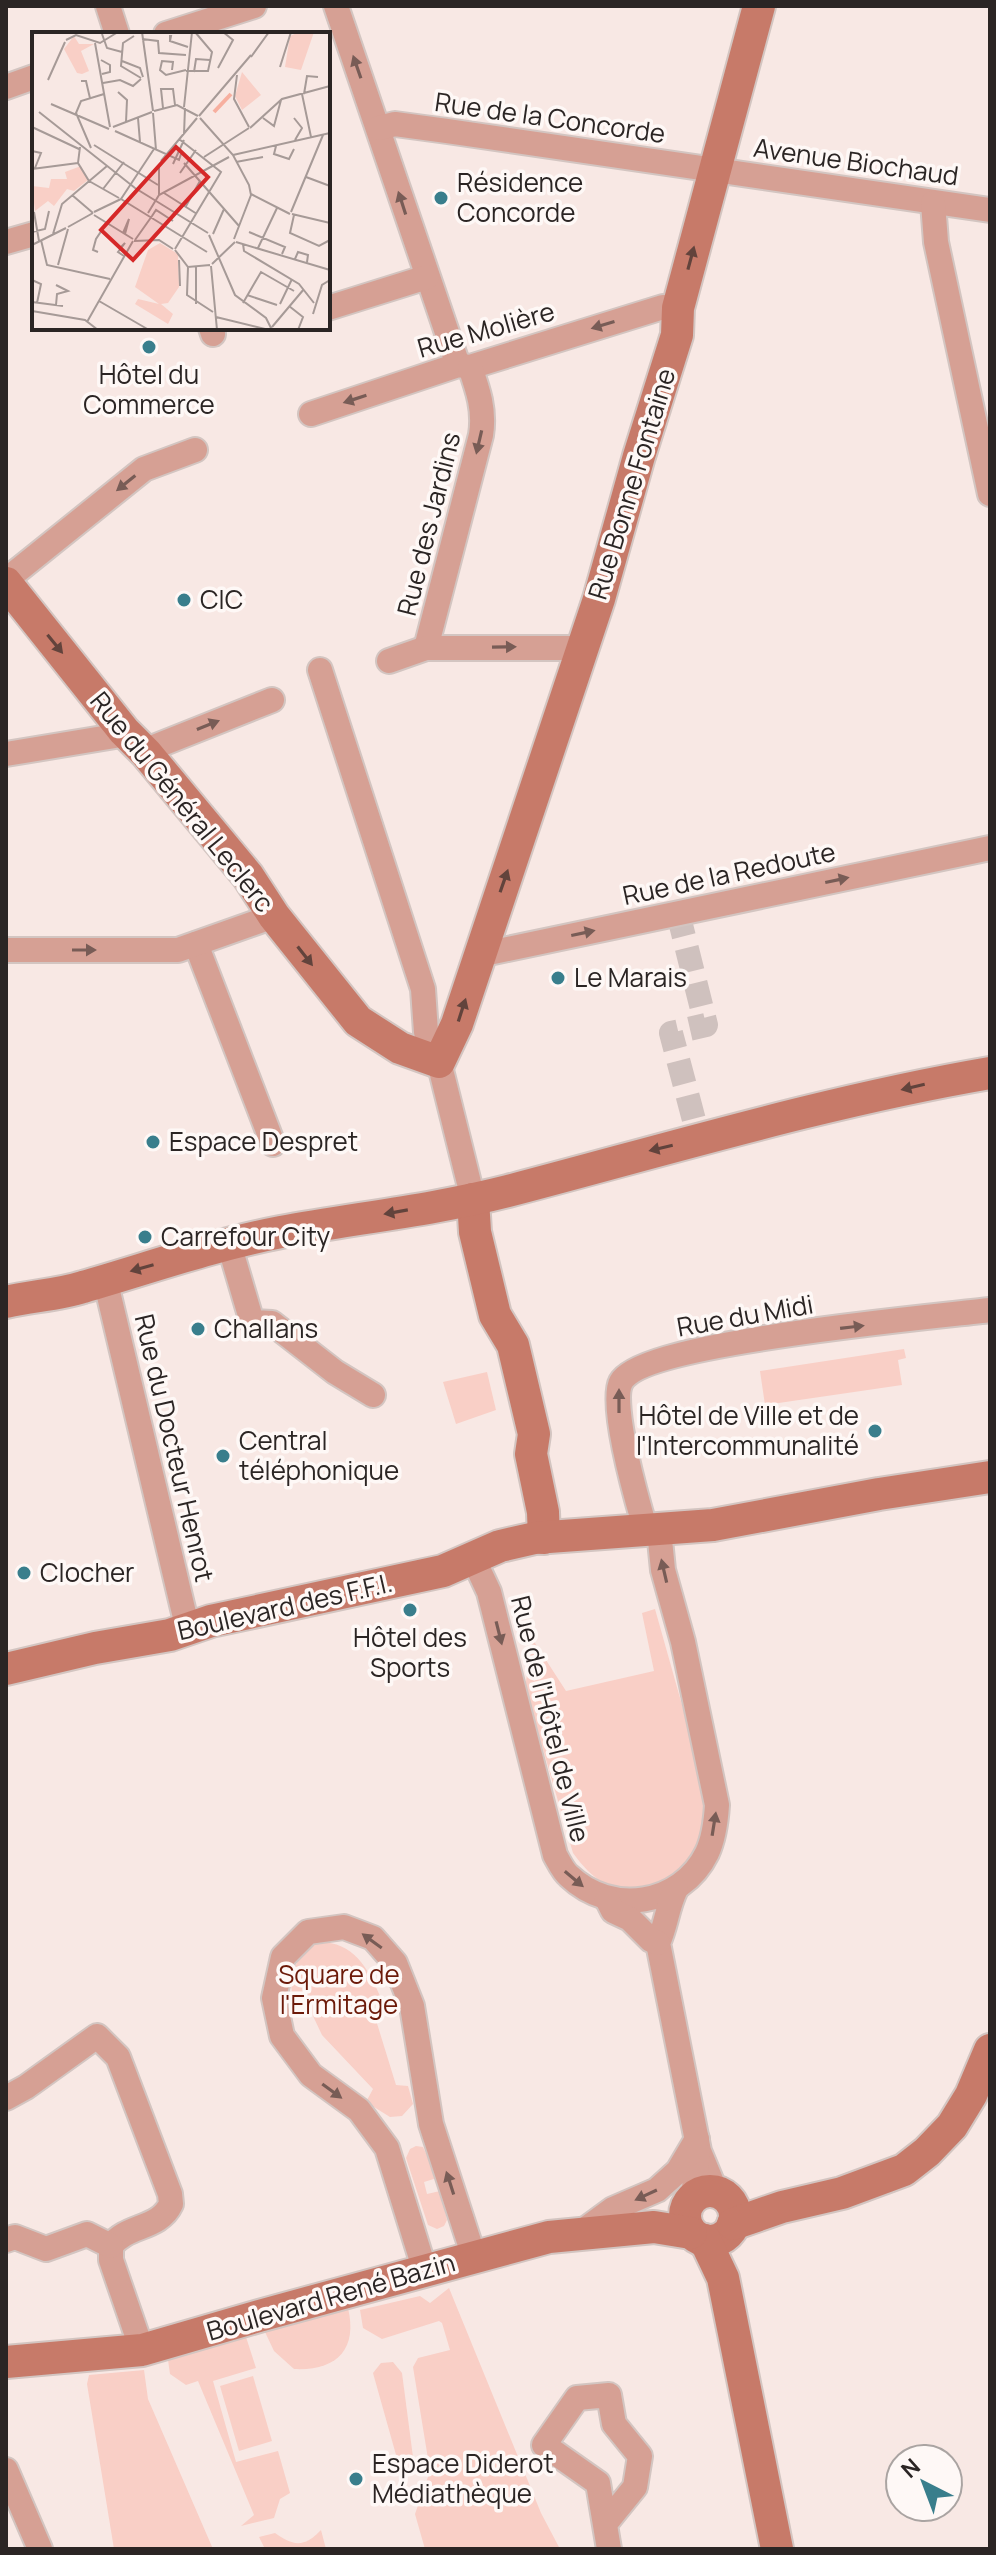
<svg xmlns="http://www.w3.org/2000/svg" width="996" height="2555" viewBox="0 0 996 2555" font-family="Manrope,sans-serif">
  <rect width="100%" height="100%" fill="#f8e8e4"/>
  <g fill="#f9cfc6">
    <polygon points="904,1349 906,1358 898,1360 902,1385 765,1405 760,1371"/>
    <polygon points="487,1372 496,1410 456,1424 443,1382"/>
    <path d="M655 1609 709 1801 703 1846 671 1886C624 1894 602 1893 573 1853L525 1687 533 1640 566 1691 654 1671 642 1613Z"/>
    <path d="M318 1942C352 1941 368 1967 380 1996L371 2004 396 2085 408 2086 413 2104 402 2116 390 2117 366 2102 373 2089 322 2035 304 1997 293 1998C287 1971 297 1958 318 1942Z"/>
    <polygon points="416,2146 423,2147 437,2178 424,2182 427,2194 440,2191 447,2220 444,2226 437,2229 428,2225 406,2158 410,2149"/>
    <polygon points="449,2288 541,2513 560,2549 425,2549 415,2514 430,2471 413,2367 418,2358 450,2350 442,2323 439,2321 382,2339 363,2328 360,2310 420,2296 430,2303"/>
    <path d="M348 2308C358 2350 336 2371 294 2369L274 2351 265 2332Z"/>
    <polygon points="246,2337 256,2368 213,2381 236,2462 278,2451 290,2493 280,2499 274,2518 241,2526 254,2515 198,2381 186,2385 170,2374 168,2360"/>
    <polygon points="393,2362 402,2373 413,2457 398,2462 373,2373 381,2363"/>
    <polygon points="144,2370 148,2399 213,2549 114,2549 87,2384 89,2375"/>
    <polygon points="253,2376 272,2441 239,2451 220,2386"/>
    <path d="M321 2530 326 2549H265L259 2537 275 2533C294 2547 305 2547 321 2530Z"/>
  </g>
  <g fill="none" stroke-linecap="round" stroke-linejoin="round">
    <polyline stroke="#cfc1be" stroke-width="24" stroke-dasharray="24 12" stroke-linecap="butt" points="678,913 706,1025 671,1033 699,1139"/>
    <g stroke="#d3c5c1" stroke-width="28">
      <g id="street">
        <polyline points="108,6 117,34"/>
        <polyline points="336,6 458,365"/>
        <polyline points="166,34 254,6"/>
        <polyline points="6,87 34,77"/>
        <polyline points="379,128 395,124 447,131 990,210"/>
        <polyline points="933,203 936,242 990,494"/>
        <polyline points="6,242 34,234"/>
        <polyline points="328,308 427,277"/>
        <polyline points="211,328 213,334"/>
        <polyline points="311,414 458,365 470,367 663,307 678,308"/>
        <polyline points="6,580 144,469 195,450"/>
        <path d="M426 648 481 435C485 410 478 390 470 367"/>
        <polyline points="389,661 426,648 582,648"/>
        <polyline points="320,670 423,989 426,1032 439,1062 473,1199"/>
        <polyline points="144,751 272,700"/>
        <polyline points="6,754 115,736 124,731"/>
        <polyline points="196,944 273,1144"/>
        <polyline points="6,950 178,950 274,916"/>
        <polyline points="479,955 990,848"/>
        <polyline points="229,1244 252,1322 272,1323 335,1372 373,1395"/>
        <polyline points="105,1279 188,1630"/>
        <path d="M646 1531C638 1504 609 1404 621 1382 642 1342 934 1317 990 1310"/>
        <path d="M474 1560 489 1592 555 1855C559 1862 563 1871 569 1876 611 1916 681 1906 707 1853 714 1838 716 1821 717 1805L683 1642 663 1570 659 1530"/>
        <path d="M676 1889C667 1907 666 1926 658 1943L699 2151 716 2192"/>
        <polyline points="607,1899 613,1911 630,1919 651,1940 658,1943"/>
        <path d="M6 2098 26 2087 97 2036 118 2057 170 2194 171 2204C159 2230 127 2224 111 2246V2260L142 2350"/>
        <polyline points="693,2197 698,2153"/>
        <polyline points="579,2234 613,2209 657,2190 678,2171 697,2139"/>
        <polyline points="6,2240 15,2237 46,2249 87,2234 111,2246"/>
        <polyline points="425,2271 387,2148 359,2110 311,2075 282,2036 274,1998 283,1957 308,1932 344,1927 373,1938 395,1963 412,2006 431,2124 474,2257"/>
        <polyline points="6,2470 40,2549"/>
        <polyline points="605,2524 635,2487 640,2456 614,2424 609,2395 577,2398 544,2445 598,2483 609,2549"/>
      </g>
    </g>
    <g stroke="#d3c5c1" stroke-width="36">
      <g id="secondary">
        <polyline points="6,583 124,731 146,753 248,876 274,916 358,1021 400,1048 439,1062 457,1024 599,599 639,456 677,335 678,308 759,6"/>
        <polyline points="473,1199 475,1232 495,1315 513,1345 534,1434 531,1454 543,1512 544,1538"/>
        <path d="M6 1302C31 1296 58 1295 83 1287 149 1268 213 1245 281 1232 357 1218 434 1210 508 1191 668 1149 827 1101 990 1073"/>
        <polyline points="6,1669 95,1648 170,1635 211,1621 443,1571 500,1546 535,1538 713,1525 879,1494 990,1477"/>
        <circle cx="710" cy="2216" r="25"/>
        <polyline points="733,2224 782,2207 842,2193 904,2170 927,2152 952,2126 971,2095 990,2050"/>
        <polyline points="705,2240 723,2278 777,2549"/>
        <polyline points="6,2362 142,2350 259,2316 549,2237 654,2227 691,2233"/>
      </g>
    </g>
    <use href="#street" stroke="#d6a094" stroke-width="24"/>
    <use href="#secondary" stroke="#c77a69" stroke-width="32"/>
  </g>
  <defs><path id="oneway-solid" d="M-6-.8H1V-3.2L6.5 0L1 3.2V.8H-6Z" transform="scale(2)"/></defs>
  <g fill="#785c56">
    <use href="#oneway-solid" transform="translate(357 67) rotate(-109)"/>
    <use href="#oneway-solid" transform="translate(402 203) rotate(-108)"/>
    <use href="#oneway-solid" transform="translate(603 325) rotate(163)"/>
    <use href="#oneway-solid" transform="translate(355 399) rotate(162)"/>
    <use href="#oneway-solid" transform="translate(479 442) rotate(103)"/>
    <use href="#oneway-solid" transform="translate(126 483) rotate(141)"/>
    <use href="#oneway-solid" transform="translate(504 647) rotate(-1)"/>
    <use href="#oneway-solid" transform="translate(208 725) rotate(-22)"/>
    <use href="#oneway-solid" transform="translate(837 880) rotate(-12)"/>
    <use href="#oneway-solid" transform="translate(583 933) rotate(-12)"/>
    <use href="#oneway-solid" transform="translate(84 950)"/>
    <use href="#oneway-solid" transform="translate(852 1327) rotate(-7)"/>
    <use href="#oneway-solid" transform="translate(619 1401) rotate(-90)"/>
    <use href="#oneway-solid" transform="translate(664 1571) rotate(-103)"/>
    <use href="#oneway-solid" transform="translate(499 1633) rotate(76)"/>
    <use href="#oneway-solid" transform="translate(714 1824) rotate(-81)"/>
    <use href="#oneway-solid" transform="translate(574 1879) rotate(40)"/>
    <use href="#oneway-solid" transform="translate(372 1941) rotate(-144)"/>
    <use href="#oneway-solid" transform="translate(332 2091) rotate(36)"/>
    <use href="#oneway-solid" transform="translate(450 2183) rotate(-108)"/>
    <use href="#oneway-solid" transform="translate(646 2195) rotate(155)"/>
  </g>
  <g fill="#62433c">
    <use href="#oneway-solid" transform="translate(691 258) rotate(-75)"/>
    <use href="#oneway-solid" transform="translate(55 644) rotate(51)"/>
    <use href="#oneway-solid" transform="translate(504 881) rotate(-71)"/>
    <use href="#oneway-solid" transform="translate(305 956) rotate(52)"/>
    <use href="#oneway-solid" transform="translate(462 1010) rotate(-72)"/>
    <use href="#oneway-solid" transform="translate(913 1087) rotate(167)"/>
    <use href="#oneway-solid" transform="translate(661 1148) rotate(167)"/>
    <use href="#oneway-solid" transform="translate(396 1212) rotate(170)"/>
    <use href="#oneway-solid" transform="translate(142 1268) rotate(164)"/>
  </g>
  <g fill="#397e8c" stroke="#fef8f6" stroke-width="3">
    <circle cx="441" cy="198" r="8"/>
    <circle cx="149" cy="347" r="8"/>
    <circle cx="184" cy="600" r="8"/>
    <circle cx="558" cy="978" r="8"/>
    <circle cx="153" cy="1142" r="8"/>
    <circle cx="145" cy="1237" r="8"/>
    <circle cx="198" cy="1329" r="8"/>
    <circle cx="875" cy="1431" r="8"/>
    <circle cx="223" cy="1456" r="8"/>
    <circle cx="24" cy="1573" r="8"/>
    <circle cx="410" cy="1610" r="8"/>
    <circle cx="356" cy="2479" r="8"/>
  </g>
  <g text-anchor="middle" stroke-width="7" stroke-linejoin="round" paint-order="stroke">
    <g font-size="26" fill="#2b2524" stroke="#fef8f6">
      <text transform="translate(550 118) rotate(8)" y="9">Rue de la Concorde</text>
      <text transform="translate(856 162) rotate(8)" y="9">Avenue Biochaud</text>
      <text transform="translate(486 330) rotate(-16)" y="9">Rue Molière</text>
      <text transform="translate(632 484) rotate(-73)" y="9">Rue Bonne Fontaine</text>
      <text transform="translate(429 524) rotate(-76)" y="9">Rue des Jardins</text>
      <text transform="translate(182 802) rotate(51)" y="9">Rue du Général Leclerc</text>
      <text transform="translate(729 874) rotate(-12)" y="9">Rue de la Redoute</text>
      <text transform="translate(745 1316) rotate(-10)" y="9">Rue du Midi</text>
      <text transform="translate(174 1448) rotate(77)" y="9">Rue du Docteur Henrot</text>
      <text transform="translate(285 1607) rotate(-13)" y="9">Boulevard des F.F.I.</text>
      <text transform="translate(550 1719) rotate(76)" y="9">Rue de l'Hôtel de Ville</text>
      <text transform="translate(331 2297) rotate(-16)" y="9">Boulevard René Bazin</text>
    </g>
    <g font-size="26" fill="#2b2524" stroke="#fef8f6" text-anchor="start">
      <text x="457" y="192">Résidence<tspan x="457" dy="30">Concorde</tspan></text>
      <text x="149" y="384" text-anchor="middle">Hôtel du<tspan x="149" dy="30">Commerce</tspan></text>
      <text x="200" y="609">CIC</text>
      <text x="574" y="987">Le Marais</text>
      <text x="169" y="1151">Espace Despret</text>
      <text x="161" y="1246">Carrefour City</text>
      <text x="214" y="1338">Challans</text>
      <text x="859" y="1425" text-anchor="end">Hôtel de Ville et de<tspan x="859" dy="30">l'Intercommunalité</tspan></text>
      <text x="239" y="1450">Central<tspan x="239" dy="30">téléphonique</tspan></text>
      <text x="40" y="1582">Clocher</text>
      <text x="410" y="1647" text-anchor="middle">Hôtel des<tspan x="410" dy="30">Sports</tspan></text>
      <text x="372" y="2473">Espace Diderot<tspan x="372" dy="30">Médiathèque</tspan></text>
    </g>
    <g font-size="26" fill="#6c1a09" stroke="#fef8f6">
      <text x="339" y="1984">Square de<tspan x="339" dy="30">l'Ermitage</tspan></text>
    </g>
  </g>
  <g transform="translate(32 32)">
    <rect width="298" height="298" fill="#f8e8e4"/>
    <path d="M267 0H282L269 38 253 35 258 4ZM42 4 47 12H62L49 19 57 39 50 42 45 41 32 17ZM210 40 229 63 210 78 203 64ZM49 134 56 148 42 159 35 157 22 174 16 169 3 179 0 154 17 156 19 147H35L33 140ZM128 211 146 222 147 255 136 271 129 272 141 282 136 292 103 272 106 267 127 272 103 255 116 218Z" fill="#f9cfc6"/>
    <path fill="none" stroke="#f7af9f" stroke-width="4" d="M182 80 199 62"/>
    <path fill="none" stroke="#a69a97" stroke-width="2" d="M110 0 121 79M70 2 75 16 90 20M102 4 91 11 89 34 109 46M110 7 126 9 127 21 154 23M34 8 44 3 68 11 86 0M138 9V4H139L138 9 156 15M63 11 78 95M219 25 237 0M69 28 78 33V40L70 42M90 29 108 36 111 45M248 35 259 0M186 36 201 8 191 0M140 38 141 30 130 29 128 38 134 43 154 38M154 39H176L180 20 163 0M162 40 164 27 178 28M205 43 202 67 217 95M16 48 33 10M54 49H49H54L57 62 58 66M71 51 88 48 101 54 109 47M86 60 95 68 94 90M270 62 279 105M272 62 275 44 286 45M19 72 77 97M152 75 160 0M131 76 129 57H141L143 73M122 79 145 73 166 84M7 80 103 156 176 201M121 81 124 118M167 84 219 23M106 86 108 110M168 86 201 123 217 153 219 163 202 207M231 86 242 94 249 68M262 86 270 96 263 108M0 95 47 117M81 95 120 80M218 96 250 67 298 54M83 99 147 128 149 122M152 102 153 76M62 113 126 153M244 114 242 122 257 127 262 117M48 115 46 131 57 149M59 116 44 81 49 69 72 62M0 119 9 121 3 136M201 123 298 101M172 125 217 96M129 129 165 86M204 130 231 125M152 131 207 194M141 132 152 108M0 137 46 131M148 141 164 118M274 145 298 154M57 149 87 166M71 157 92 130M132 161 165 182M219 162 258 182M40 163 61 181M127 163V132M89 167 175 220M89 167 122 117M154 174 168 149M2 180 7 209M62 180 89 167M259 180 291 103M116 181 127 163 197 125M260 182 298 191M62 183 101 207M262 183 258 201 287 214 298 208M120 184 124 178 141 189M36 195 61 181M0 200 13 197 17 179M217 200 253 215 250 222M91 201 97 187 93 202M21 202 30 172 75 134M181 202 192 177M177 203 203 263 234 286 240 298M9 208 15 233 78 247M103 208 120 184M102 209 127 208 141 217M204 210 298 238M211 212 212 219 267 252 282 271M0 213 34 196M89 215 93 211 86 220 92 224M226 216 245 176M143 217 189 140 147 107M143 218 156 235 178 233M66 220 61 218 64 207 74 192M263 227 266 220 276 223 275 230M147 228 148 254M180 232 203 210M26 233 36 197M179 234 185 298M156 235 155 263 181 280M164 235V272M0 248 9 252 5 271M215 263 245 273M67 269 117 298M0 270 31 274M211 271 229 240 262 259M248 272 260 247M24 273 25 262 36 259 24 253M257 274 271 285 266 298M0 279 53 288 66 298M281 282 290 253 298 248M184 285 237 298M55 290 101 209M240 295 272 257"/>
    <path fill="#d62828" fill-opacity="0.15" stroke="#d62828" stroke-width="4" d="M144 115 176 145 101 228 69 198Z"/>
    <rect width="298" height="298" fill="none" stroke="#2b2524" stroke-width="4"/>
  </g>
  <rect width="996" height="2555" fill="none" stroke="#2b2524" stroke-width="16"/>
  <g transform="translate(924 2483) rotate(318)"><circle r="38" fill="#fef8f6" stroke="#aaa4a2" stroke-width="2"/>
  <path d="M0-6L14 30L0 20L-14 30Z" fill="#397e8c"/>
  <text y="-12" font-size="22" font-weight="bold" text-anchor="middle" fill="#2b2524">N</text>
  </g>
</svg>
